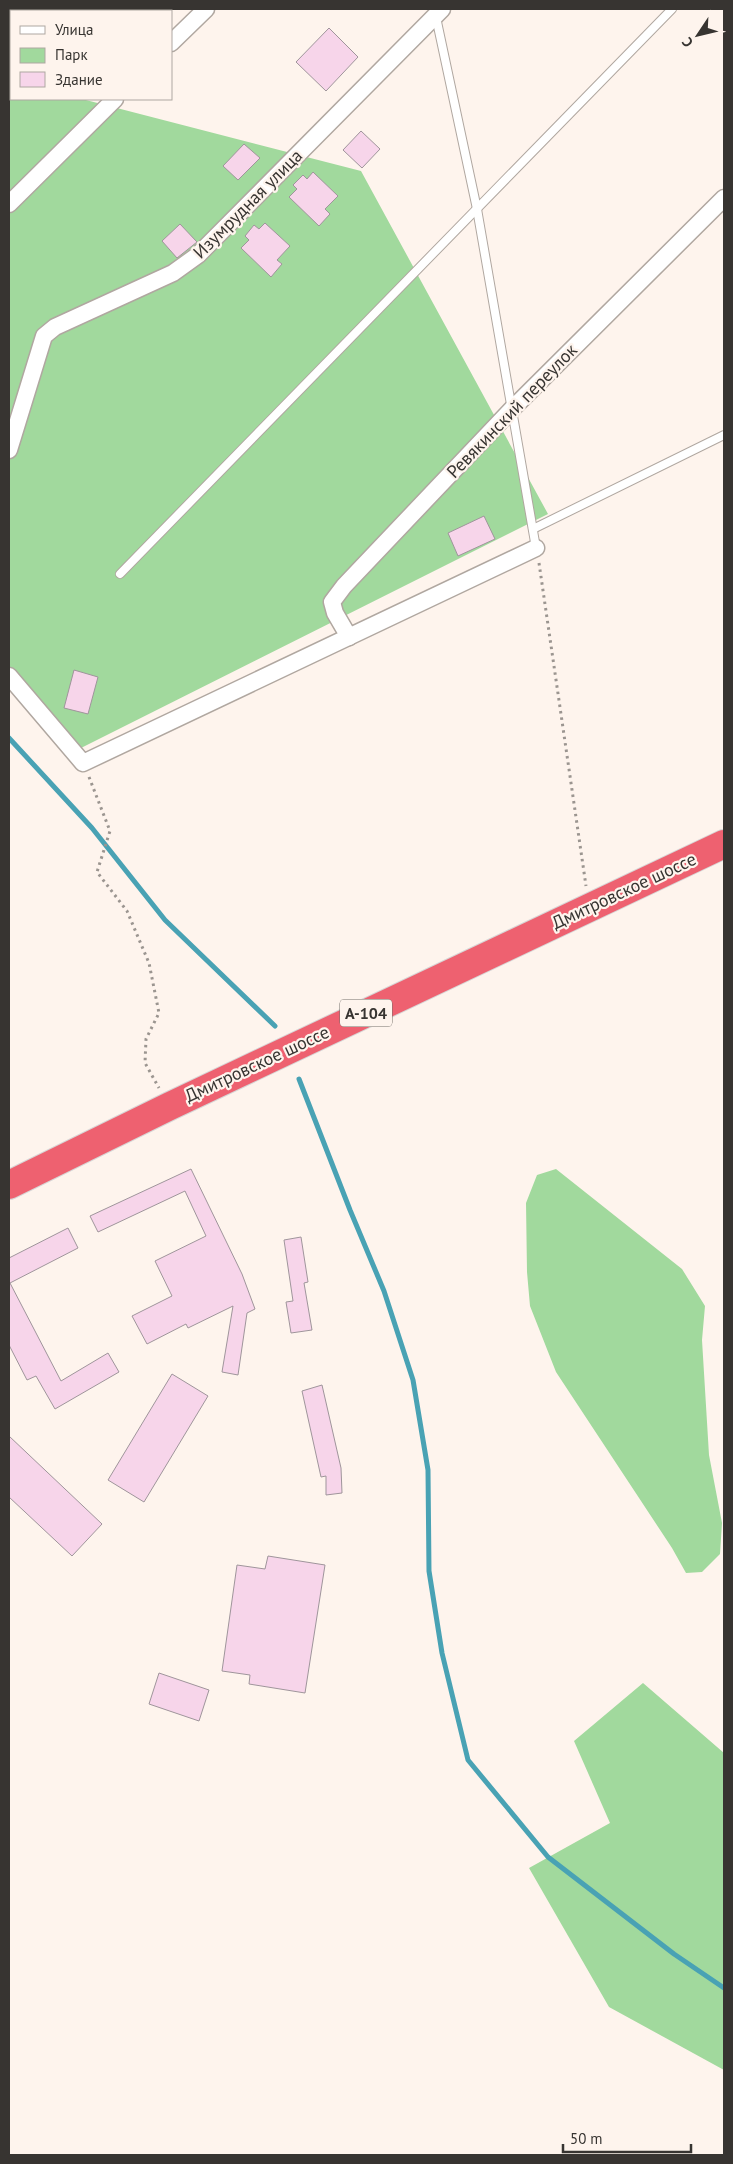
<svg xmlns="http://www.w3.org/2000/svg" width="733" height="2164" viewBox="0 0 733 2164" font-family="'PT Sans',sans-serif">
  <rect width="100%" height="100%" fill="#fef4ed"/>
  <g fill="#a1d99d">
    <polygon points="9,80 11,80 11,99 82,99 361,171 548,514 75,751 9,681"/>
    <polygon points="556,1169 682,1269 705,1306 702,1340 709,1455 722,1523 720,1554 702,1572 686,1573 672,1548 556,1372 530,1306 527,1272 526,1203 537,1175"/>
    <polygon points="643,1683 724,1753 724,2070 609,2007 529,1868 610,1823 574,1741"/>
  </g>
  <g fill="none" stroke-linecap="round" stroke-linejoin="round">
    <g stroke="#49a2b4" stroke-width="5">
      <polyline points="9,738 92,828 165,920 275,1026"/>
      <polyline points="299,1079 350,1210 384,1291 413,1380 428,1470 429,1571 442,1653 468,1760 548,1857 674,1954 724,1988"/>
    </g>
  </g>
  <g fill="#f7d5ea" stroke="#9f959b">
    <polygon points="329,28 358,57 326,91 296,62"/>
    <polygon points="361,131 380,149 362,168 343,150"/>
    <polygon points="244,144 260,158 238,180 223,166"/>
    <polygon points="313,172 338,196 325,209 330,214 319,226 289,197 297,189 293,185 303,175 307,179"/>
    <polygon points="265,223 290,246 277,260 282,264 271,277 241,248 249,240 245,236 254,225 259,229"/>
    <polygon points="180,224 197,242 177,258 162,241"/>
    <polygon points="484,516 495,539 458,556 448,533"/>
    <polygon points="74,670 98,677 88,714 64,708"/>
    <polygon points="191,1169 242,1274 255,1309 247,1313 238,1375 222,1372 233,1306 188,1328 186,1324 147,1344 132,1316 172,1296 155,1261 206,1236 185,1191 98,1232 90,1216"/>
    <polygon points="68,1228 78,1248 10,1283 61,1381 108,1353 119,1372 55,1409 36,1376 27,1380 9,1345 9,1258"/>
    <polygon points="301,1237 308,1282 304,1283 312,1330 291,1333 286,1302 293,1301 284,1240"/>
    <polygon points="172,1374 208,1396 144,1502 108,1480"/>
    <polygon points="322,1385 341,1468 342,1493 326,1495 326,1476 321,1477 302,1391"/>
    <polygon points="9,1436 102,1524 72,1556 9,1497"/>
    <polygon points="268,1556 325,1565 305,1693 249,1684 250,1675 222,1671 237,1565 265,1569"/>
    <polygon points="159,1673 209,1690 199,1721 149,1704"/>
  </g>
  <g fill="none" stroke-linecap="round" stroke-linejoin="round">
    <g stroke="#b0a7a0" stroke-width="10">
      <g id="lane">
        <polyline points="436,17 477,209 536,548"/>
        <polyline points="533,529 724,435"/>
        <polyline points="120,574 672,9"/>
      </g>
    </g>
    <g stroke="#b0a7a0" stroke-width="19">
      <g id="street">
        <polyline points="171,43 206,9"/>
        <polyline points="9,204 115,99"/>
        <polyline points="9,450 44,336 55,327 173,273 198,255 442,9"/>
        <polyline points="349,637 335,613 332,602 344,586 512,409 724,198"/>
        <polyline points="9,676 83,763 536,548"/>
      </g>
    </g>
    <g stroke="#d7d6d6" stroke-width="30">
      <polyline id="highway" points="9,1185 170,1106 724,844"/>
    </g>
    <g stroke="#9b9590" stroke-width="3" stroke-dasharray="2.5 4" stroke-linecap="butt">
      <polyline points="539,563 586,886"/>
      <polyline points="89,777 110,831 97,872 127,911 149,963 159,1013 146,1039 145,1063 159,1088"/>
    </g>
    <use href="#lane" stroke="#fff" stroke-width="8"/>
    <use href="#street" stroke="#fff" stroke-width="16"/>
    <use href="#highway" stroke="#ee6170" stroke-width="28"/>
  </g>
  <g text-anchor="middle" stroke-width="4.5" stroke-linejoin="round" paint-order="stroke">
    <rect fill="#fef4ed" stroke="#736e69" stroke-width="1" x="340" y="999.5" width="52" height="27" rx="4"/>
    <g font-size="16" font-weight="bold" fill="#373431">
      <text x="366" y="1019">А-104</text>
    </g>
    <g font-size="18" fill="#373431" stroke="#fef4ed">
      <text transform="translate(248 204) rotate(-45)" y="6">Изумрудная улица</text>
      <text transform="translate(512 411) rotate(-46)" y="6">Ревякинский переулок</text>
      <text transform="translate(624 891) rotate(-25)" y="6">Дмитровское шоссе</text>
      <text transform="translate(257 1064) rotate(-25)" y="6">Дмитровское шоссе</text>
    </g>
  </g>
  <rect width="733" height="2164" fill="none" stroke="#373431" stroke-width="20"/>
  <rect x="10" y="10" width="162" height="90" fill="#fef4ed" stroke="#aea7a2"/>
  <rect x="20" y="26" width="25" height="8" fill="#ffffff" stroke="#aea7a2"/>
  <text x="55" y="35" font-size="15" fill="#373431">Улица</text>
  <rect x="20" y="48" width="25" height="15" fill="#a1d99d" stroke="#aea7a2"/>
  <text x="55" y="60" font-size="15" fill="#373431">Парк</text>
  <rect x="20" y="72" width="25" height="15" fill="#f7d5ea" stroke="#aea7a2"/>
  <text x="55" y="85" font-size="15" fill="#373431">Здание</text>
  <g transform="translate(698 35) rotate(235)" stroke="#fef4ed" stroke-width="4" paint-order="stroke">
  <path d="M0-4L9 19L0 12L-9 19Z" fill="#373431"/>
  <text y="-8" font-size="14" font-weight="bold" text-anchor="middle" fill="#373431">С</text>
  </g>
  <path d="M563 2144v8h128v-8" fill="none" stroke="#373431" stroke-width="2.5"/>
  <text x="570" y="2144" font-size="15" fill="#373431" stroke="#fef4ed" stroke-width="4" paint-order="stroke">50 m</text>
</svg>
